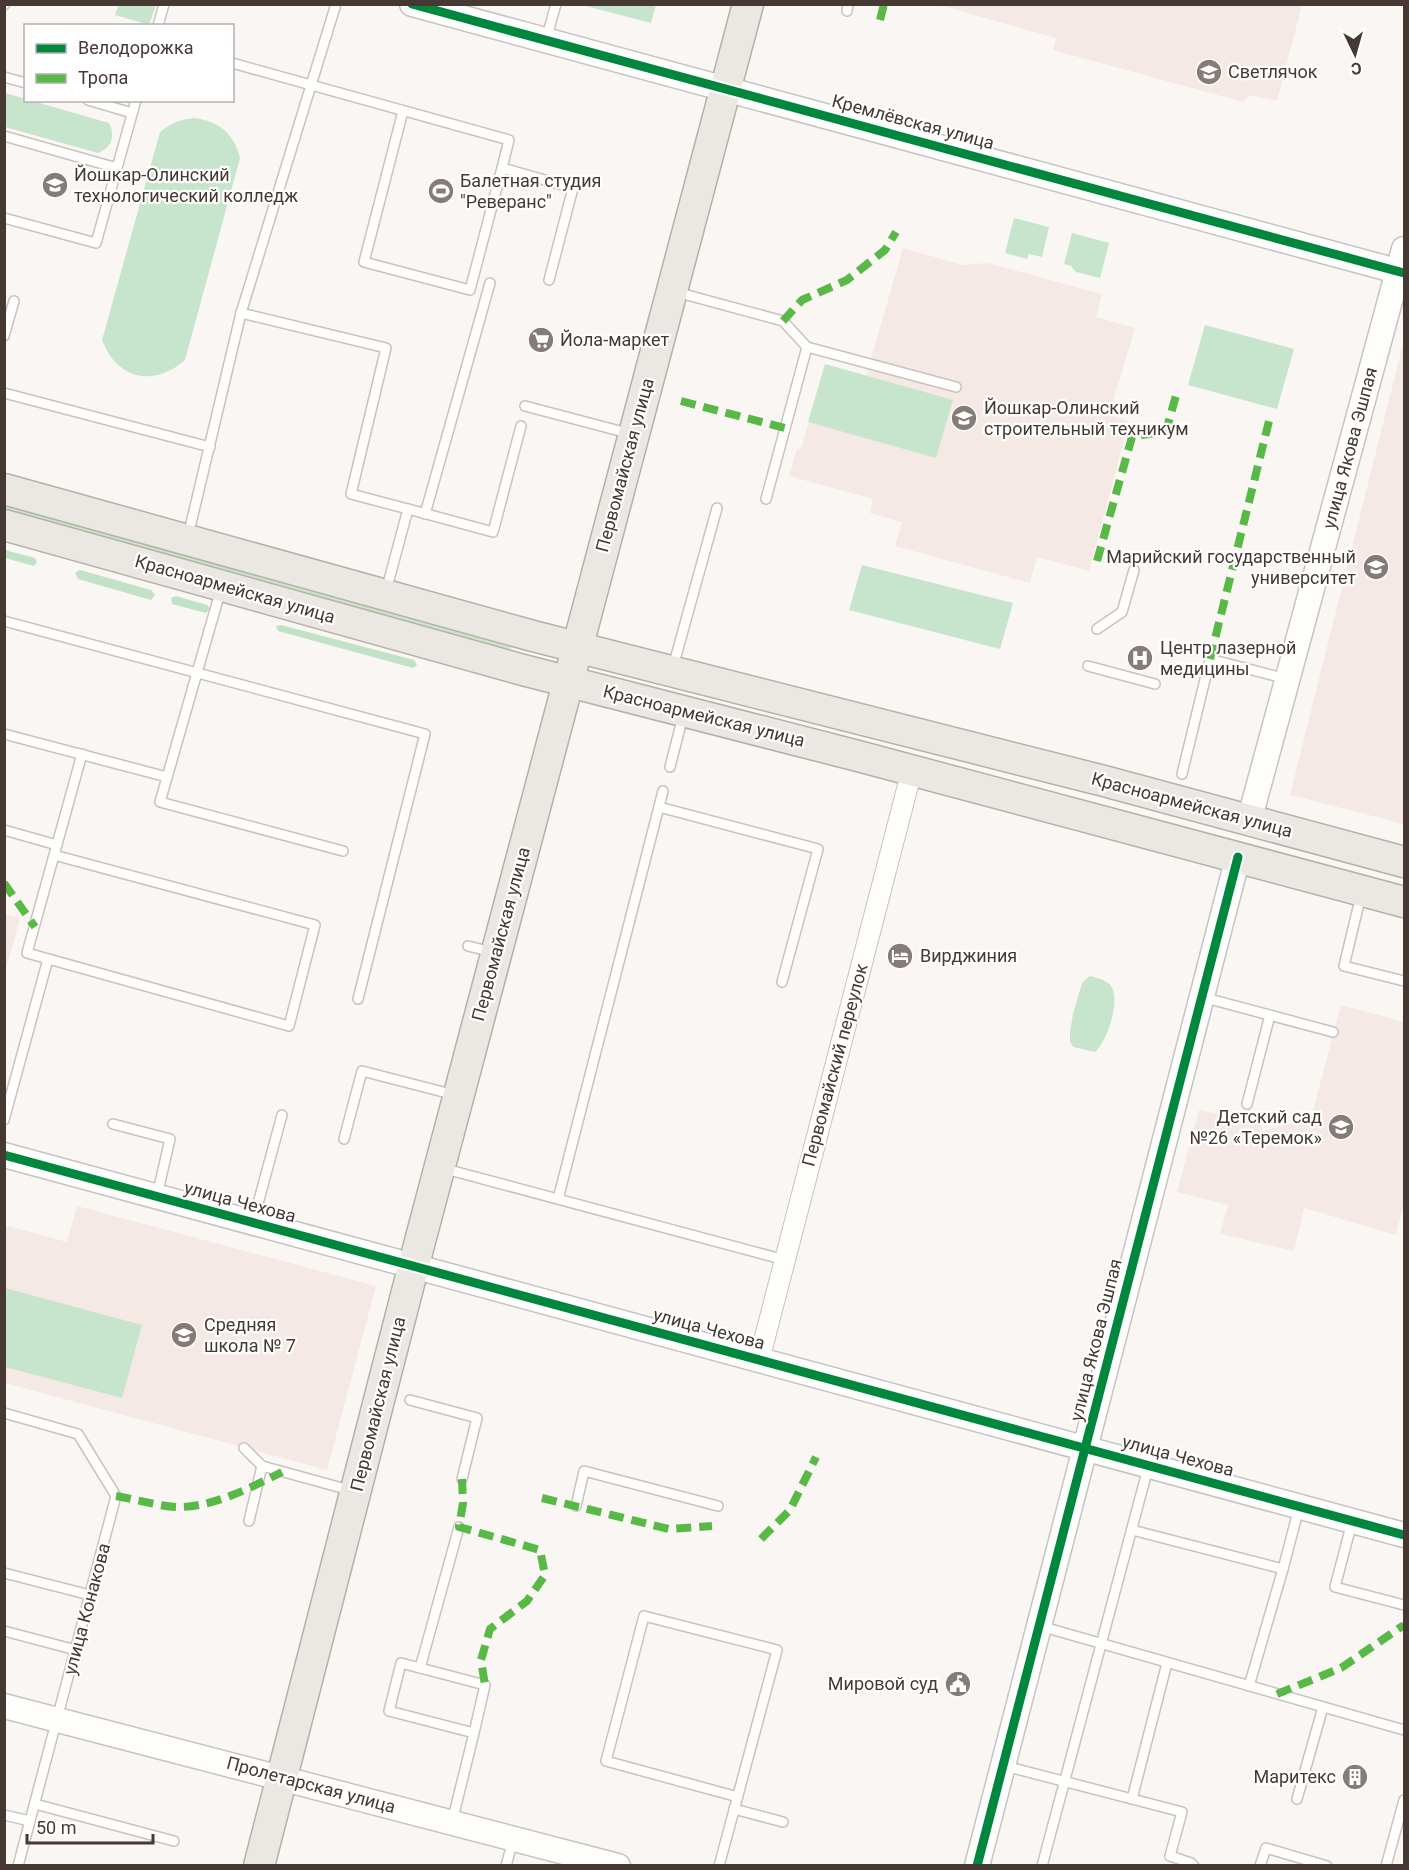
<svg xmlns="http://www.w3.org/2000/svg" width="1409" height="1870" viewBox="0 0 1409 1870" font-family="Roboto,sans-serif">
  <rect width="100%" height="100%" fill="#faf6f4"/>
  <g fill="#f5e9e5">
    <polygon points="938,5 1302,4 1302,5 1277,101 1250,95 1243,102 1053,50 1056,38"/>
    <polygon points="903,248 963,265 987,263 1102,294 1096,317 1135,328 1109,415 1129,421 1089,571 1037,557 1030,583 895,546 902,522 870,513 873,499 789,476 797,449 801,449 825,364 866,376"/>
    <polygon points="1404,340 1404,824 1290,795"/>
    <polygon points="5,914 20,918 5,974 4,914"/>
    <polygon points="1341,1005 1404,1022 1404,1202 1396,1235 1304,1208 1294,1251 1220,1234 1228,1205 1177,1192 1199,1110 1260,1123 1263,1131 1311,1118"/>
    <polygon points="77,1206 376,1286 327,1470 5,1383 4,1225 67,1242"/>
  </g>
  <g fill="#c6e5cc">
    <polygon points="119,4 156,4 156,5 149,25 115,15"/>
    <polygon points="582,5 656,5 651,23"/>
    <path d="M5 93 109 123C116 136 111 148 98 153L5 127Z"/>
    <path d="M195 118C220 122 234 134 240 158L185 360C153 388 117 379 102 340L160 132C171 123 181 119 195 118Z"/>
    <polygon points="1014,218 1049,227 1042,257 1029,254 1027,259 1005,253"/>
    <polygon points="1072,233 1109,243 1100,278 1076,272 1071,266 1064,264"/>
    <polygon points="1205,325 1294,349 1277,409 1188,385"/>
    <polygon points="825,364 953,400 936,458 808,422"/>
    <polygon points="4,503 511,647 510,653 5,509"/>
    <polygon points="862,565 1013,603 1000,649 849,610"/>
    <path d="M1090 976C1097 978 1107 980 1111 986 1121 1000 1107 1042 1095 1052L1073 1047 1070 1041V1032L1073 1014 1082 983Z"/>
    <polygon points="5,1288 142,1325 122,1398 5,1367"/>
  </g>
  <g fill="#c1e2c7">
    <polygon points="5,550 35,558 37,562 34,566 5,558"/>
    <polygon points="80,570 151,590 155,595 151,600 78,579 75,573"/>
    <polygon points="176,596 207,605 210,609 206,613 172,604 171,598"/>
    <polygon points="281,625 414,660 417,665 413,668 278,631 276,626"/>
  </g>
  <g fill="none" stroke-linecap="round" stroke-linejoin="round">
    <g stroke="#cac2bf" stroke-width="12">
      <g id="service">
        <polyline points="4,5 5,4"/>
        <polyline points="847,11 848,4"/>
        <polyline points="158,26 164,4"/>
        <polyline points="546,40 556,4"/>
        <polyline points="232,63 509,140 502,168 573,188 549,280"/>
        <polyline points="4,77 26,83"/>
        <polyline points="88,100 132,113"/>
        <polyline points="403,111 364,262 470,290 502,168"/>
        <polyline points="4,136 117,168"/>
        <polyline points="4,218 96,243 136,100"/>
        <polyline points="676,292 783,321 807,347 766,499"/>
        <polyline points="241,313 336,4"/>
        <polyline points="4,336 14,301"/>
        <polyline points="807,347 956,387"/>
        <polyline points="4,393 210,447"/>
        <polyline points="525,406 631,434"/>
        <polyline points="425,514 490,283"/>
        <polyline points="188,536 241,313 386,348 351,494 408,509"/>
        <polyline points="221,589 160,802 343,851"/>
        <polyline points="386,591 408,509 493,532 521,426"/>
        <polyline points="4,621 425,734 358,999"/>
        <polyline points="1097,629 1122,612 1134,570"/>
        <polyline points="1088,666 1155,684"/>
        <polyline points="673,667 717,508"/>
        <polyline points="4,734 167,777"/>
        <polyline points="670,767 683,716"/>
        <polyline points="1182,774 1210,659 1287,679"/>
        <polyline points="659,807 818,849 782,982"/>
        <polyline points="4,830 57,845"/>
        <polyline points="54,855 315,925 289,1026 27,953 82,754"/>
        <polyline points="1361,895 1344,966 1404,981"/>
        <polyline points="468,946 492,952"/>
        <polyline points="1202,997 1333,1032"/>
        <polyline points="1247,1104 1270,1015"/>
        <polyline points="4,1120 48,959"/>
        <polyline points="113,1124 170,1139 157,1196"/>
        <polyline points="344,1139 362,1071 455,1095"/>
        <polyline points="442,1168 785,1260"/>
        <polyline points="558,1199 663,791"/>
        <polyline points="253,1222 282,1115"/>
        <polyline points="410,1400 477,1418 462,1479"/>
        <polyline points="4,1413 78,1434 116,1496 18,1866"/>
        <polyline points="244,1448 262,1466 353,1491"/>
        <polyline points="576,1506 584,1471 718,1506"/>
        <polyline points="249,1521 262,1466"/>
        <polyline points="1352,1522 1335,1587 1404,1605"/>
        <polyline points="1132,1530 1283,1569 1299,1508"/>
        <polyline points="4,1573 90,1595"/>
        <polyline points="1040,1626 1404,1730"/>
        <polyline points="4,1631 76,1650"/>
        <polyline points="420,1668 459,1527"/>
        <polyline points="1249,1686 1283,1569"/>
        <polyline points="1005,1766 1182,1812 1170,1856 1191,1863 1194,1866"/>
        <polyline points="1132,1799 1167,1663"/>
        <polyline points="1297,1799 1323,1707"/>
        <polyline points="35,1804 174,1841"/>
        <polyline points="734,1809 783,1822"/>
        <polyline points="4,1815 30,1821"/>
        <polyline points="452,1822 474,1733 389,1711 401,1663 485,1685 474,1733"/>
        <polyline points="506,1866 513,1840"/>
        <polyline points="719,1866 777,1650 644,1616 606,1761 738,1797"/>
        <polyline points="1042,1866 1148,1468"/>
        <polyline points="1260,1866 1266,1848 1327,1866"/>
        <polyline points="1386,1866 1404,1800"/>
      </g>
    </g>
    <g stroke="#cac2bf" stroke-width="22">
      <polyline id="minor" points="759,1360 912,770"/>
    </g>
    <g stroke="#cac2bf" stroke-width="27">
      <g id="tertiary">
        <polyline points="412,4 1404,273"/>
        <polyline points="1249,821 1404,249"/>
        <polyline points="4,1155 1404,1535"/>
        <polyline points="4,1706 618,1866"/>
        <polyline points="977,1866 1238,857"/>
      </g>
    </g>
    <g stroke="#b6b1a7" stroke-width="33">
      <g id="primary">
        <polyline points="4,489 533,636 1104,781 1404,862"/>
        <polyline points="4,525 523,670 858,756 1404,902"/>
        <polyline points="259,1866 419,1245 748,4"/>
      </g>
    </g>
    <use href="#service" stroke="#fefefd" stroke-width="9"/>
    <use href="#minor" stroke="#fefefd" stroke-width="20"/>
    <use href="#tertiary" stroke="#fefefd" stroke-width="24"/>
    <use href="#primary" stroke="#ebe8e4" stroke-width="30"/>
    <g stroke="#58b947" stroke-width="8" stroke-dasharray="15 8" stroke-linecap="butt">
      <polyline points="880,20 884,4"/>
      <polyline points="783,321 802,300 847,280 885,250 896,232"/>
      <polyline points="681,401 785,428"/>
      <polyline points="1097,561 1132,437 1166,431 1177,392"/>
      <polyline points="1210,659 1270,417"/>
      <polyline points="4,883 35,927"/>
      <polyline points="462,1479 463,1503 459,1527 540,1550 545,1575 527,1601 490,1629 481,1660 485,1685"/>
      <path d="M116 1496C135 1499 157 1506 176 1507 212 1508 252 1487 282 1472"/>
      <polyline points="542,1498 669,1529 712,1526"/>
      <polyline points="761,1539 790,1510 816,1457"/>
      <polyline points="1277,1694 1341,1668 1404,1625"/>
    </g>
    <g stroke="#fff" stroke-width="13">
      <g id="cycleway">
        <polyline points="412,4 1404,273"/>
        <polyline points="4,1155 1404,1535"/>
        <polyline points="977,1866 1238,857"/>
      </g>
    </g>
    <use href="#cycleway" stroke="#00873e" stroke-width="9"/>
  </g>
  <defs>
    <g id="school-disc" transform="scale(1.35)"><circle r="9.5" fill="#857b77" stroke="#fff"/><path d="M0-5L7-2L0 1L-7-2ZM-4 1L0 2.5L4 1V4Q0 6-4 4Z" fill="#fff"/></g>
    <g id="university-disc" transform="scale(1.35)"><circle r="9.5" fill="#857b77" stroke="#fff"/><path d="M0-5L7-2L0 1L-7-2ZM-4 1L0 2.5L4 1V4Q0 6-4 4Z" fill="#fff"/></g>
    <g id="stadium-disc" transform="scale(1.35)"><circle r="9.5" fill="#857b77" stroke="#fff"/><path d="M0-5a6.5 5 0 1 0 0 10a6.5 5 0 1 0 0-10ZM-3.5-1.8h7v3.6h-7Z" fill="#fff"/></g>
    <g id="supermarket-disc" transform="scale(1.35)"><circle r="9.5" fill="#857b77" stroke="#fff"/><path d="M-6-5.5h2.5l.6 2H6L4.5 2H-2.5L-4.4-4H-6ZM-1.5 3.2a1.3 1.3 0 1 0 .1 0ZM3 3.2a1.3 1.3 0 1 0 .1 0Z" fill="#fff"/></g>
    <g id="hospital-disc" transform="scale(1.35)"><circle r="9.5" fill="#857b77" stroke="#fff"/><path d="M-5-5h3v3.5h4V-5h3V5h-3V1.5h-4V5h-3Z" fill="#fff"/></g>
    <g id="hotel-disc" transform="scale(1.35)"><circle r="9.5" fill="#857b77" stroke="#fff"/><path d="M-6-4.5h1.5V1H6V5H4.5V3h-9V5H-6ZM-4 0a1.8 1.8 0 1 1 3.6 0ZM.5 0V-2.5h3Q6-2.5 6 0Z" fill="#fff"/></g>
    <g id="civic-disc" transform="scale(1.35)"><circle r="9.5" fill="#857b77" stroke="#fff"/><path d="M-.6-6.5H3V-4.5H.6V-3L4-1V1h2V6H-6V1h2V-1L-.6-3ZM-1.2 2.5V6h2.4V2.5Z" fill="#fff"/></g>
    <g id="building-disc" transform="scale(1.35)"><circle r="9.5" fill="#857b77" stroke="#fff"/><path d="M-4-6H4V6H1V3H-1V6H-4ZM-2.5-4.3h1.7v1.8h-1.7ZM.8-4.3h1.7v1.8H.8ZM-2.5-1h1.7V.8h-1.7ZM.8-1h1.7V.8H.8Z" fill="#fff"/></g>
  </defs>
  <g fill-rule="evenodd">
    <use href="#school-disc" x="1209" y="72"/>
    <use href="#university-disc" x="55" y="185"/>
    <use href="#stadium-disc" x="441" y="191"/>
    <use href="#supermarket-disc" x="541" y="340"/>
    <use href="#university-disc" x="964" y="418"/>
    <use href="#university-disc" x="1376" y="567"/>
    <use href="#hospital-disc" x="1140" y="658"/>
    <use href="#hotel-disc" x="900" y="956"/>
    <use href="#school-disc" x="1341" y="1127"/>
    <use href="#school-disc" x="184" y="1335"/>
    <use href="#civic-disc" x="958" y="1684"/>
    <use href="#building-disc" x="1355" y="1777"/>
  </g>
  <g text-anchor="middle" stroke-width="4.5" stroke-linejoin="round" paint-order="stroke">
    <g font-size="18" fill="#463934" stroke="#fff" text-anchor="start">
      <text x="1228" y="78">Светлячок</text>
      <text x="74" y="181">Йошкар-Олинский<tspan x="74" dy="21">технологический колледж</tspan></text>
      <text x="460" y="187">Балетная студия<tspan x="460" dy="21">"Реверанс"</tspan></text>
      <text x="560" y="346">Йола-маркет</text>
      <text x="984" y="414">Йошкар-Олинский<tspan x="984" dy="21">строительный техникум</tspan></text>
      <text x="1356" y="563" text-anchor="end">Марийский государственный<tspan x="1356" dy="21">университет</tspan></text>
      <text x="1160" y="654">Центр лазерной<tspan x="1160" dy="21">медицины</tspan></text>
      <text x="920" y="962">Вирджиния</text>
      <text x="1322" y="1123" text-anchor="end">Детский сад<tspan x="1322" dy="21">№26 «Теремок»</tspan></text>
      <text x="204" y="1331">Средняя<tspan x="204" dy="21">школа № 7</tspan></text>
      <text x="938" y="1690" text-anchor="end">Мировой суд</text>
      <text x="1336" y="1783" text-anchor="end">Маритекс</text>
    </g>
    <g font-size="18" fill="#463934" stroke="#fff">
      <text transform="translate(913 122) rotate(15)" y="6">Кремлёвская улица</text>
      <text transform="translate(1350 448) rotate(-75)" y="6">улица Якова Эшпая</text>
      <text transform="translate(625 465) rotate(-75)" y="6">Первомайская улица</text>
      <text transform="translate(235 589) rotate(16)" y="6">Красноармейская улица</text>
      <text transform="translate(704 716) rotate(14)" y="6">Красноармейская улица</text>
      <text transform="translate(1192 805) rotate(15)" y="6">Красноармейская улица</text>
      <text transform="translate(501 934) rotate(-75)" y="6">Первомайская улица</text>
      <text transform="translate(835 1065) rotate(-75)" y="6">Первомайский переулок</text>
      <text transform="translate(240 1202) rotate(15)" y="6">улица Чехова</text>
      <text transform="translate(709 1329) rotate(15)" y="6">улица Чехова</text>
      <text transform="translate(1096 1340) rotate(-76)" y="6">улица Якова Эшпая</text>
      <text transform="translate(378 1404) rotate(-76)" y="6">Первомайская улица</text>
      <text transform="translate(1178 1456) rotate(15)" y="6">улица Чехова</text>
      <text transform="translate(87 1609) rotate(-75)" y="6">улица Конакова</text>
      <text transform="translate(311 1785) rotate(15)" y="6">Пролетарская улица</text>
    </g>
  </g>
  <rect width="1409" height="1870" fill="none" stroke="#463934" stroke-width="12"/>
  <rect x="24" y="24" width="210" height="78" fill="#ffffff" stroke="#b5b0ae" stroke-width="1.5"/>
  <rect x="36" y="44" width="30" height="9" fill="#00873e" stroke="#b5b0ae" stroke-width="1.5"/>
  <text x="78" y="54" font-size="18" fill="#463934">Велодорожка</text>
  <rect x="36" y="74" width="30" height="9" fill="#58b947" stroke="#b5b0ae" stroke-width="1.5"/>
  <text x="78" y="84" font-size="18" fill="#463934">Тропа</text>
  <g transform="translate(1355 54) rotate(175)" stroke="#ffffff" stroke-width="4.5" paint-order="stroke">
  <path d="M0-4.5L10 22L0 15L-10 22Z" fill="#463934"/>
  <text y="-9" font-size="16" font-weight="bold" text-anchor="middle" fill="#463934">С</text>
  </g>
  <path d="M27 1834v9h126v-9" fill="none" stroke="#463934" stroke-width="3"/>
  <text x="36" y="1834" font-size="18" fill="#463934" stroke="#ffffff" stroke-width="4.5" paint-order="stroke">50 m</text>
</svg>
